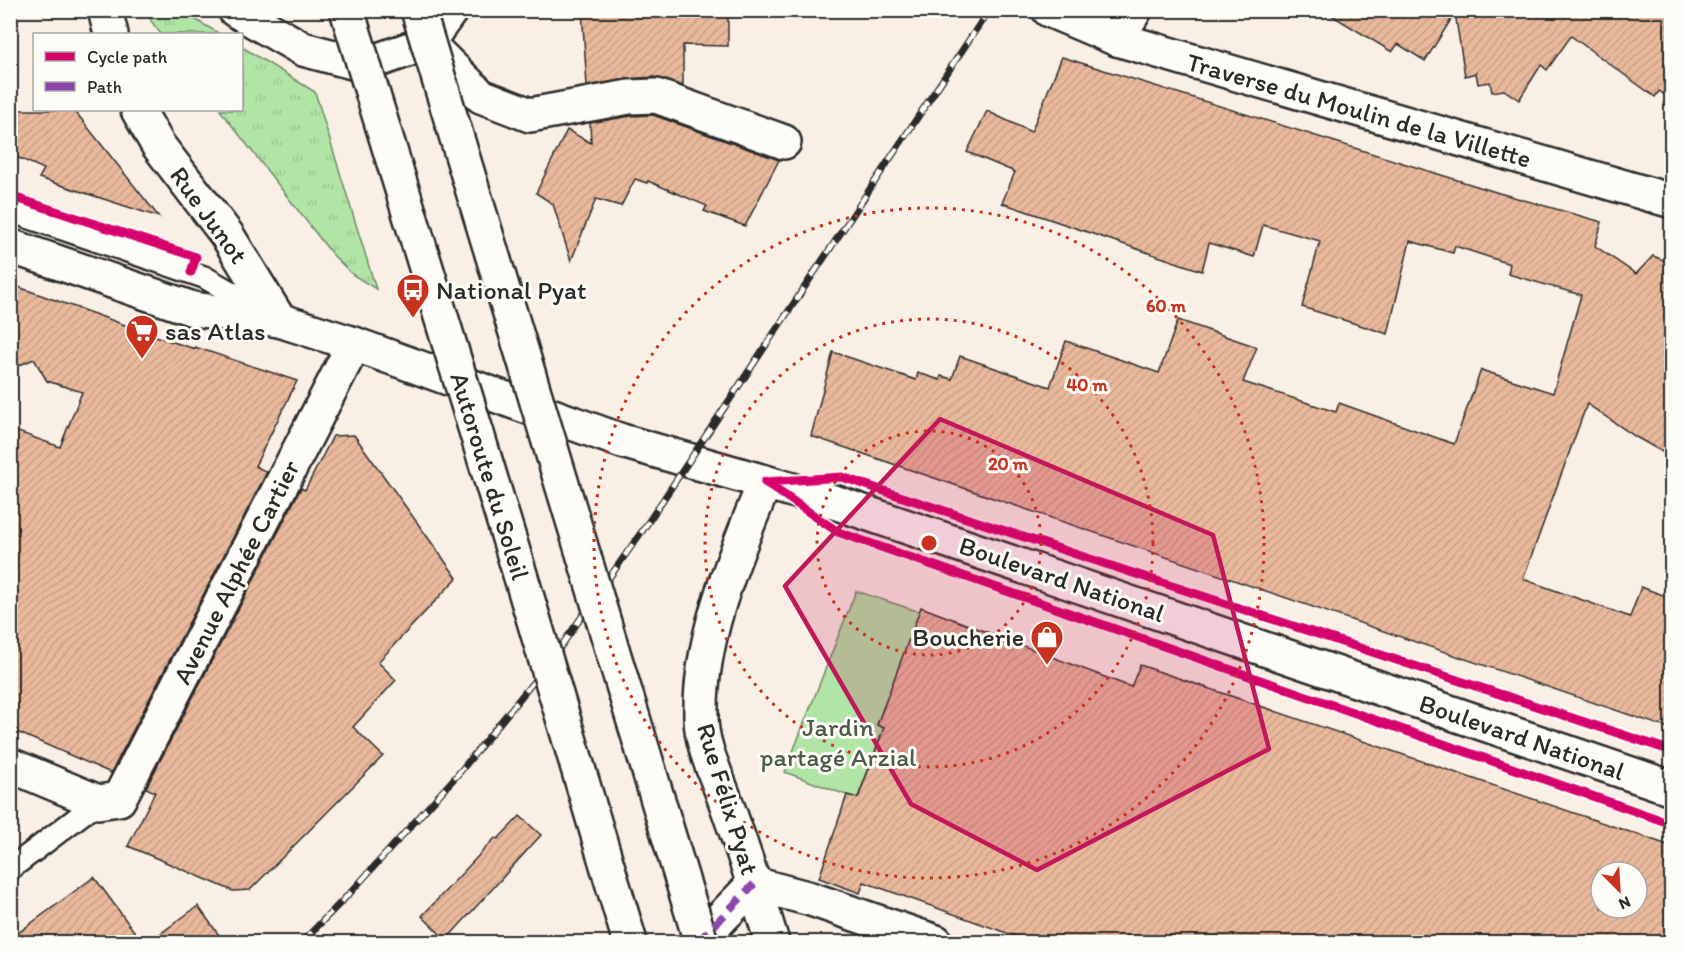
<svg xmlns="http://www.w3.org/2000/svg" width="1682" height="953" viewBox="0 0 1682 953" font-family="Itim,sans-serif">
  <defs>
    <pattern id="grass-tufts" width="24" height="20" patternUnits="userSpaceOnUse" patternTransform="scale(1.5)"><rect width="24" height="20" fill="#b1e5a6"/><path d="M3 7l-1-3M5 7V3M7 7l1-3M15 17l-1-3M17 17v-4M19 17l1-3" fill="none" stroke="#98c58f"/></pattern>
    <pattern id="building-hatch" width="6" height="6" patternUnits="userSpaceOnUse" patternTransform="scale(1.5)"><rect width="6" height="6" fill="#eab99c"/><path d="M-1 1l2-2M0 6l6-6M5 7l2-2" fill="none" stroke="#c99f87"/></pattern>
  </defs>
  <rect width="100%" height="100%" fill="#f9efe5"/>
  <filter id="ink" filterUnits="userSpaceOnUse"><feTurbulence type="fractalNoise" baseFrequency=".0167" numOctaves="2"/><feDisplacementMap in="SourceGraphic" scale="12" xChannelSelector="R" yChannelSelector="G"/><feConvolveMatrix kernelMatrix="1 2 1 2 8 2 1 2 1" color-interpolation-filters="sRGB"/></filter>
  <g filter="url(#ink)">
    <g fill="url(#grass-tufts)" stroke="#6e8868" stroke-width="1.5">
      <polygon points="147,11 181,11 220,34 161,34 151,21"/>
      <polygon points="242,47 315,92 376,289 353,275 332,254 220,110 242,110"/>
    </g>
    <polygon fill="#b1e5a6" stroke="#6e8868" stroke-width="1.5" points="856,591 920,612 877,724 884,728 857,799 785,772"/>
    <g fill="url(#building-hatch)" stroke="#2b2b2b" stroke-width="1.5" fill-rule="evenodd">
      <polygon points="582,10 728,10 728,46 683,45 683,86 655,77 626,79 587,86"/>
      <polygon points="1323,10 1671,10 1671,99 1659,91 1655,97 1571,36 1547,70 1541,65 1519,100 1504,90 1492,92 1490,82 1478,84 1476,73 1465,76 1455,13 1425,61 1398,44 1392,52"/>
      <polygon points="1062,57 1499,193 1602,222 1595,246 1636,274 1653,256 1671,263 1671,457 1636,437 1587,404 1523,579 1630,617 1641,587 1671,598 1671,729 811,436 833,352 916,380 918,373 940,380 941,376 952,379 960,356 1050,387 1066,341 1159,373 1178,320 1257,347 1243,382 1336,412 1339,403 1454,444 1481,370 1553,393 1581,295 1508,274 1510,264 1455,246 1453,253 1410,241 1388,334 1302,307 1320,241 1263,225 1254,257 1209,243 1202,271 1002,203 1015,172 967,152 987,111 1031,132"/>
      <polygon points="10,110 74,110 159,217 39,178 44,169 10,154"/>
      <polygon points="653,115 779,160 745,226 704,211 707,206 648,181 647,183 635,179 621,206 596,199 571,261 553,204 536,193 567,130 591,143 590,123 631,116"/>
      <polygon points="10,284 170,341 195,349 195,347 297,381 255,466 267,472 111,773 10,729 10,429 60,447 82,392 47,381 34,359 10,369"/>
      <polygon points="354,435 457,578 378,662 396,680 353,727 383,756 250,890 233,891 128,846 155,792 146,788 301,488 305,490 333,436"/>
      <path d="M921 607 1131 687 1140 665 1671 846V942H1032L864 882 860 893 819 878 847 795 858 798 884 728 877 725ZM1601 872H1637V908H1601Z"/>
      <polygon points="520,816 541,835 446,940 422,916 495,838 498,839"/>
      <polygon points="94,877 142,942 10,942 10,939"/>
      <polygon points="198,906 224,942 149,942"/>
    </g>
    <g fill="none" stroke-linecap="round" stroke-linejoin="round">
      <g stroke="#2b2b2b" stroke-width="26">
        <g id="service">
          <polyline points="10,211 204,277 266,312"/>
          <polyline points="10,869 98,802"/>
        </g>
      </g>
      <g stroke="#2b2b2b" stroke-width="38">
        <g id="minor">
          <polyline points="105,10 111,34"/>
          <polyline points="235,10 303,49 364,65 427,43 451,10"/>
          <polyline points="1049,10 1117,39 1672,201"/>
          <polyline points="1117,39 1135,10"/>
          <polyline points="427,43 481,96 530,115 629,97 656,96 784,142"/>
          <polyline points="138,110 158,145 227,235 279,320"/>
          <polyline points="10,246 193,309 279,320 354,344 622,441 834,502 1672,788"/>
          <path d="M765 482C735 556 699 636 701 717 701 745 716 774 725 800 742 847 758 895 772 942"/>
          <polyline points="10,765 98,802 119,799 354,344"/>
          <polyline points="698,942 754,884 811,899 936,942"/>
        </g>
      </g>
      <use href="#service" stroke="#fdfcf7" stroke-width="21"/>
      <use href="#minor" stroke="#fdfcf7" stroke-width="33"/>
      <g stroke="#2b2b2b" stroke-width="7">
        <polyline id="rail" points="302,942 351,892 459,773 552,659 645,527 989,10"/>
      </g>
      <use href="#rail" stroke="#fdfcf7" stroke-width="4.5" stroke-dasharray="14" stroke-linecap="butt"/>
      <g stroke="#2b2b2b" stroke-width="38" stroke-linecap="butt">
        <g id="motorway-bridge">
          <polyline points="347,10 523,584 630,942"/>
          <polyline points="418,10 701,942"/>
        </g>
      </g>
      <use href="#motorway-bridge" stroke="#fdfcf7" stroke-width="33"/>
      <polyline stroke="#8e44ad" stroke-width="8" stroke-dasharray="15 8" stroke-linecap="butt" points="698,942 754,884"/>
      <g stroke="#fdfcf7" stroke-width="13">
        <g id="cycleway">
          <polyline points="10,196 196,257 191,272"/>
          <polyline points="765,482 838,532 1672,824"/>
          <polyline points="765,482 842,477 1672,751"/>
        </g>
      </g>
      <use href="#cycleway" stroke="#d6006c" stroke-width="9"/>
    </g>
  </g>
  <path fill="#c2185b" fill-opacity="0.2" stroke="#c2185b" stroke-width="4.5" stroke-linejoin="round" d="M940 419 1213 535 1269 749 1037 870 911 804 785 586Z"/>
  <g fill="none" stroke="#c8321e" stroke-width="3" stroke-dasharray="3 6">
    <circle cx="929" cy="543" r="112"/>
    <circle cx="929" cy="543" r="224"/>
    <circle cx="929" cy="543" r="335"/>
  </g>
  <defs>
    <g id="bus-pin" transform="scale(1.725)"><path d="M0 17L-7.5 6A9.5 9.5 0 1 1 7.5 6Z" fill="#c8321e" stroke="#fdfcf7"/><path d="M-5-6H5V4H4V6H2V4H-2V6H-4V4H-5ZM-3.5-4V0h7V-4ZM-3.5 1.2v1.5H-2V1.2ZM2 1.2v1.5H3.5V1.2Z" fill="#fff"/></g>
    <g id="supermarket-pin" transform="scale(1.725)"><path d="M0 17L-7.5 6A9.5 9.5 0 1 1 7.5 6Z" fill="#c8321e" stroke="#fdfcf7"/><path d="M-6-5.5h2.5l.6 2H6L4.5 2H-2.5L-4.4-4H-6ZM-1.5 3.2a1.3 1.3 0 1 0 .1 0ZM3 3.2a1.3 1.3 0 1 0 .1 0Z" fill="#fff"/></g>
    <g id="shop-pin" transform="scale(1.725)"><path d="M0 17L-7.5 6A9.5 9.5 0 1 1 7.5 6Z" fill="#c8321e" stroke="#fdfcf7"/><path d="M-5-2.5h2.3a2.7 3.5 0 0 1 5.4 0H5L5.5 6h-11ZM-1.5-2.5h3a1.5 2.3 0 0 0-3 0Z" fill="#fff"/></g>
  </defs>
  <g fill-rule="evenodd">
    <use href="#bus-pin" x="413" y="290"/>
    <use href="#supermarket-pin" x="142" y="331"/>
    <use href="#shop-pin" x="1047" y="637"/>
  </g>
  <g text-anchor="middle" stroke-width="6" stroke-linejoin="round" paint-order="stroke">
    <g font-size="26" fill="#2b2b2b" stroke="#fdfcf7">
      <text transform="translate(1359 110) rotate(16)" y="9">Traverse du Moulin de la Villette</text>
      <text transform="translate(209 215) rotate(54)" y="9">Rue Junot</text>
      <text transform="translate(490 476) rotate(73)" y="9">Autoroute du Soleil</text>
      <text transform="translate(236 572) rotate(-63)" y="9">Avenue Alphée Cartier</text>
      <text transform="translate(1062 579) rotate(19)" y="9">Boulevard National</text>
      <text transform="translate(1522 737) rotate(19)" y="9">Boulevard National</text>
      <text transform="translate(728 799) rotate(73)" y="9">Rue Félix Pyat</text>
    </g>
    <g font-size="26" fill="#2b2b2b" stroke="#fdfcf7" text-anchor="start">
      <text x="436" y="299">National Pyat</text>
      <text x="165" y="340">sas Atlas</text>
      <text x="1024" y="646" text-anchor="end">Boucherie</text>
    </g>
    <g font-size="26" fill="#4c5a4a" stroke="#fdfcf7">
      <text x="838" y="736">Jardin<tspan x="838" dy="30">partagé Arzial</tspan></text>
    </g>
  </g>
  <circle cx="929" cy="543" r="9" fill="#c8321e" stroke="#fdfcf7" stroke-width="3"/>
  <g font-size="18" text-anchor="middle" font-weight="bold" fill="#c8321e" stroke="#fdfcf7" stroke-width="6" stroke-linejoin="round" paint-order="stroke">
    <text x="1166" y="312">60 m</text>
    <text x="1087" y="391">40 m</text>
    <text x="1008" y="470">20 m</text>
  </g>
  <rect width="1682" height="953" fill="none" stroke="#fdfcf7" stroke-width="36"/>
  <rect x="18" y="18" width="1646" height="917" fill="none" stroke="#2b2b2b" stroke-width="2" filter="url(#ink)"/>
  <rect x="33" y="33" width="210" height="78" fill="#fdfcf7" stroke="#a9a8a5" stroke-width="1.5"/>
  <rect x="45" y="52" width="30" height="9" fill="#d6006c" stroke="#a9a8a5" stroke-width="1.5"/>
  <text x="87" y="63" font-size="18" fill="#2b2b2b">Cycle path</text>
  <rect x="45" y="82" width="30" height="9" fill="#8e44ad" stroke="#a9a8a5" stroke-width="1.5"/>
  <text x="87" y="93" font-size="18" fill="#2b2b2b">Path</text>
  <g transform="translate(1619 890) rotate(156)"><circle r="28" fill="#fdfcf7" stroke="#a9a8a5" stroke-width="1.5"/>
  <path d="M0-4.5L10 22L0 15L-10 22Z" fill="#c8321e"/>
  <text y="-9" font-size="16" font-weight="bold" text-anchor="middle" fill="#2b2b2b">N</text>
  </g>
</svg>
